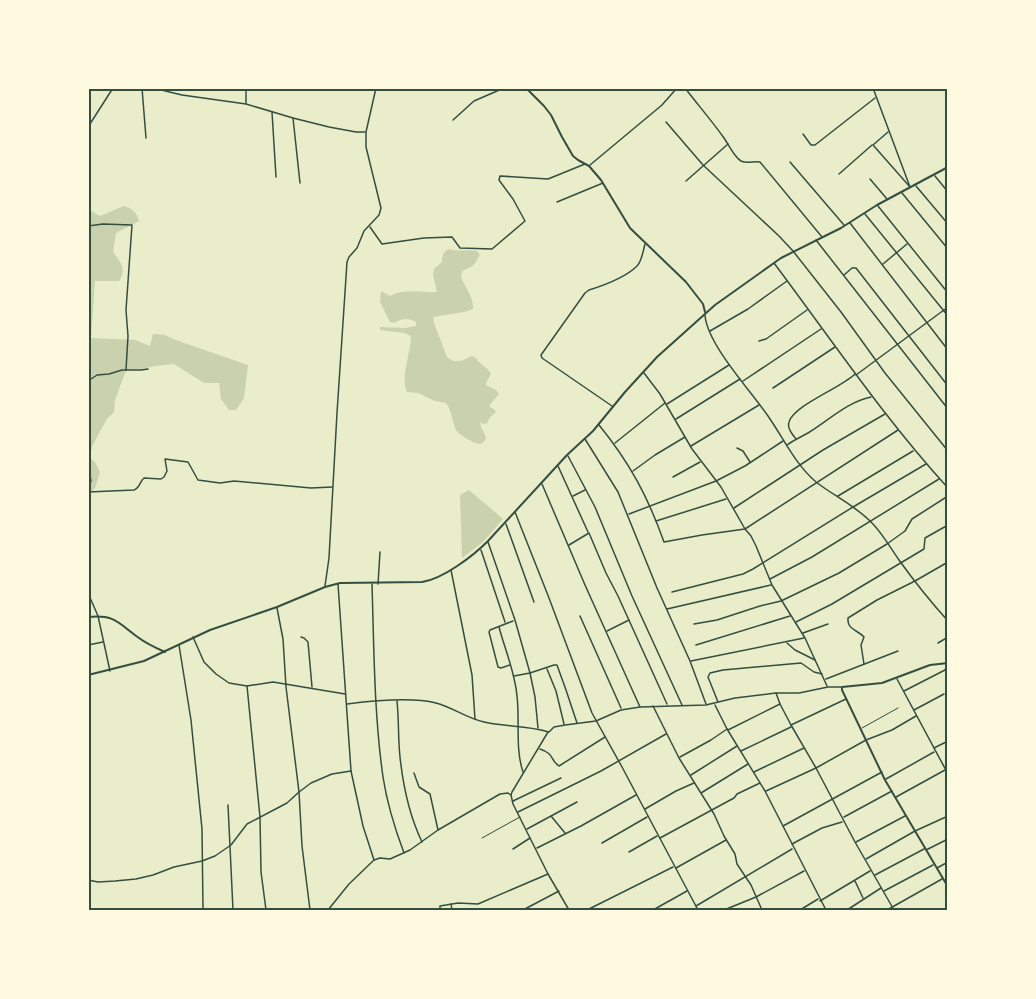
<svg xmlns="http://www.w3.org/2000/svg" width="1036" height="999" viewBox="0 0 1036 999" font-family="Montserrat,sans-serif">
  <rect width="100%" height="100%" fill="#e9edc9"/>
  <g fill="#cad2ad">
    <path d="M124 206C132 208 137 213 139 221L116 233 113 252C121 263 127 269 119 281H95L91 338 135 340 150 346 153 334 165 335 173 339 248 365 244 398 236 410H229L221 399 219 383H204L174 364 155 366 141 369H129L125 373 115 400 114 412 107 419 100 431 92 447 90 458 95 462 100 472 95 488 89 494 88 209 100 216Z"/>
    <path d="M449 249C458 252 468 249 477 251L480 255C477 259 475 265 471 267 468 269 463 269 462 272 457 279 475 295 473 309L464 312 433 317 434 323 447 357C455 364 463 361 471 356L476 358C480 365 488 367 491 374L487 381 486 385 496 390 499 394 489 406 491 408 494 409 496 412 490 417 487 423 485 424 480 423 481 427 486 437C485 440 484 443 480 444 476 445 458 434 456 430 452 421 452 411 446 403L435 401 418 393 407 392C400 378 411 352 411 336L404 333 380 330V327L405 328 416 326V322C407 317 402 319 394 323L390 322 380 302 381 291 390 296C405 288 421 293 437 292L433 274 434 269 442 262C442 256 443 252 449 249Z"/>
    <polygon points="469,490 503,519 483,542 462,558 460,495"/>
  </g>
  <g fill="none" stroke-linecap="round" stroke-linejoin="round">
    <g stroke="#344e41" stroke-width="1">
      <polyline points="862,728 898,708"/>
      <polyline points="482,838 520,817"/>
    </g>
    <g stroke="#344e41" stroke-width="1.5">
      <polyline points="142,88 146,138"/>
      <polyline points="153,88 182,95 246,104 293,118 329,127 356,132 365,132"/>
      <polyline points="246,88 246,103"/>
      <path d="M685 88C698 105 712 121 724 138 729 145 734 157 741 161 747 164 753 161 760 162L822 237"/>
      <polyline points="873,88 910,187"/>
      <polyline points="272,112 276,177"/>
      <polyline points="293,118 300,183"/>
      <polyline points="453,120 474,101 504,88"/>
      <polyline points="666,122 703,165 779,236 793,251 841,312 885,373 948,451"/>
      <polyline points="88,127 113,88"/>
      <polyline points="888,132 873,145 910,187"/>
      <polyline points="803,134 811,145 815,145 875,98"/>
      <polyline points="790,162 844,225"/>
      <polyline points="590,165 662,105 677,88"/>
      <polyline points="839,174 872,145"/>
      <polyline points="935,176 948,192"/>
      <polyline points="870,179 887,199"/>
      <polyline points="686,181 728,144"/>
      <polyline points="916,186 948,224"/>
      <polyline points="902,193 948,249"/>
      <polyline points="557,202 603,183"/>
      <polyline points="878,206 948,293"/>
      <polyline points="865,214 948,316"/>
      <polyline points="850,223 948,350"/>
      <polyline points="88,226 103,224 132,225 126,310 128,336 126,370"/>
      <polyline points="370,227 382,244 424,238 452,237 460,248 492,249 525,221 513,199 499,180 500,176 548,179 585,164"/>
      <polyline points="816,240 948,409"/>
      <path d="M774 263C831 339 884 418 948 488"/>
      <polyline points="883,264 907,244"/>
      <polyline points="844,275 852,268 856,268 948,386"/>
      <path d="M705 315C707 345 753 393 770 419 785 441 796 465 816 482 834 496 856 506 872 523 882 533 890 547 899 560 914 581 930 601 948 621"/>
      <polyline points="710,331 748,309 787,281"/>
      <polyline points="759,341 766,339 807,310"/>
      <polyline points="644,373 660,394 692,449 721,487 745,529 751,536 756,546 772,585 805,638 827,686"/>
      <polyline points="856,375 948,307"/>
      <polyline points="88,381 97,375 109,374 122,370 141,370 148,369"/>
      <polyline points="743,381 821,329"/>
      <polyline points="773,388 835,347"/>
      <polyline points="667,404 729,365"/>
      <path d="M612 406 542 358 541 355 585 293 589 290C605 285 625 278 637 266 642 261 643 251 645 244"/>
      <polyline points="676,419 740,379"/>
      <path d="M599 425C630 463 648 497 664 542L702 535 745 529 898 430"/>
      <polyline points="585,439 618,492 657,588 690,661 706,704"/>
      <path d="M796 439C792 434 787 428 789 422 794 405 841 388 855 374"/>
      <polyline points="615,443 665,403"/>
      <path d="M787 445C794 440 801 437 808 433 828 421 847 402 871 397"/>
      <polyline points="691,446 759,405"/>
      <polyline points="737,448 743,451 750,462"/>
      <polyline points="568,456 595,507 632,596 682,705"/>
      <polyline points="88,463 91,481 88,488"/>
      <polyline points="558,466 588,532"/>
      <polyline points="633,471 655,455 685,437"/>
      <polyline points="673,477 700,462"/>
      <polyline points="542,484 585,585 640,707"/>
      <path d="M88 492 134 490C140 488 140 481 144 478L161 479 164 477 167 471 165 459 188 462 198 480 220 483 234 481 311 488 332 487"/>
      <polyline points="573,496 585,490"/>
      <polyline points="838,496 913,451"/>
      <polyline points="734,508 823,450 885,414"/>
      <polyline points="515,512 549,598 592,713 622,767 698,910"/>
      <polyline points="629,514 716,481 745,466 783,441"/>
      <polyline points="656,521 726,499"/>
      <polyline points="506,524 534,602"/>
      <polyline points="488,542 515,620 530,673 535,697 538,728"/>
      <polyline points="569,545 589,533 606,573 618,596 667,704"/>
      <polyline points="481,550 505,622"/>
      <polyline points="451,570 472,675 475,719"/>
      <polyline points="770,579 812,557 939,479"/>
      <polyline points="338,584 351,771 363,826 374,860"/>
      <path d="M372 584C374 648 374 714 383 777 387 803 395 829 404 853"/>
      <polyline points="378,584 380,552"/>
      <polyline points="325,586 329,558 337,413 347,262 349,257 357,248 364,231 379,215 381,208 366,147 366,132 376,88"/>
      <polyline points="672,592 743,574 753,569 853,507 926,464"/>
      <polyline points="88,593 98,616 110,671"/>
      <polyline points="277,608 283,639 286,687 299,792 302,846 310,910"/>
      <polyline points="667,609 771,585"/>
      <polyline points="580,616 621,708"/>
      <polyline points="796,622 832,604 924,549 925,538 948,525"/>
      <polyline points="694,624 717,620 760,606 781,601 839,573 887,544 905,531 912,519 948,496"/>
      <path d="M499 627C505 650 515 672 517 696 520 721 515 748 523 772"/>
      <polyline points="607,631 629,620"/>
      <polyline points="803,633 828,624"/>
      <polyline points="193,637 204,662 216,674 229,683 247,686 273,682 345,694"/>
      <polyline points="301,637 304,638 308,642 312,687"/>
      <polyline points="787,643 795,650 815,660"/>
      <polyline points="938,643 948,637"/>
      <polyline points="88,645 103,642"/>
      <polyline points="179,645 191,720 202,829 203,910"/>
      <polyline points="696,645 790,616"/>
      <polyline points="691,661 804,638"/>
      <path d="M864 664 861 645 864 637C858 630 847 630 848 618L877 600 915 581 948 562"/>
      <polyline points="510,665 501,668 498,667 489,632 490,630 513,621"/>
      <polyline points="547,669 556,691 564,724"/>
      <polyline points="514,676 530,673 554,665 557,665 566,690 577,723"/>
      <polyline points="826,679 898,651"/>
      <polyline points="897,679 948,774"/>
      <polyline points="247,686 260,817 261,872 266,910"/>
      <polyline points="904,691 945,670 948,665"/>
      <polyline points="776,693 780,704 791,725 816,768 855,842 894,910"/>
      <path d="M397 701C399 720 398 739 400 757 403 785 410 817 422 842"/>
      <polyline points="718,702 708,677 710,673 723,670 801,663 814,672 822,674"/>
      <path d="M347 704C371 701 412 697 436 703 452 707 468 719 484 722 505 727 527 725 549 732L554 727 565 725 596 721 621 710 640 707 706 705 735 698 776 693H799L828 687H841"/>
      <polyline points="715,705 727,729 765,791 826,910"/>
      <polyline points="653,706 679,758 714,814 724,836 735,854 737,864 751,885 762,910"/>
      <polyline points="914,710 944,694"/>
      <polyline points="791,725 846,699"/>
      <polyline points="728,730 780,704"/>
      <polyline points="548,732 512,792 511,795 513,804 548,874 569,910"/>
      <polyline points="934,748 948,741"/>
      <path d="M540 749C555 754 550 760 559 766L605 737"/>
      <polyline points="741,751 791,727"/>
      <polyline points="680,757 711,740 727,729"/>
      <polyline points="754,772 804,748"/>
      <polyline points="414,773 419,787 430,794 438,830"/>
      <polyline points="691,775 737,746"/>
      <polyline points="886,779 934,752"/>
      <polyline points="766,791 816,768 866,740 892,730 916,716"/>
      <polyline points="701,793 748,764"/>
      <polyline points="896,797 945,770"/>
      <polyline points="513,801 561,778"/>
      <polyline points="228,805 233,910"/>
      <polyline points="645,809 676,791 694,783"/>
      <polyline points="518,812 601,771 666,734"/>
      <polyline points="551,816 565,833"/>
      <polyline points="844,817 892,791"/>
      <polyline points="783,826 882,772"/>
      <polyline points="527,829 577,802"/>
      <polyline points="660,838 734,798 737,794 760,783"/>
      <polyline points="856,842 905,816"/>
      <polyline points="602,843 647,817"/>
      <polyline points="792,844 822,828 842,822"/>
      <polyline points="537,848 581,826 636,795"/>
      <polyline points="513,849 530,838"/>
      <polyline points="926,850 948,839"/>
      <polyline points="629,852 657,836"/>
      <polyline points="866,859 915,831 948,816"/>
      <polyline points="676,868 726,840"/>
      <polyline points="937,868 948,862"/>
      <polyline points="875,875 924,849"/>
      <polyline points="88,880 98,882 115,881 136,879 153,875 174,867 202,861 215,856 231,845 247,824 287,803 299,792 311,783 332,774 351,771"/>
      <polyline points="855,881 863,898"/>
      <polyline points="884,891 933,865"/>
      <polyline points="820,901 870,871"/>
      <polyline points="451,904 452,910"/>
      <polyline points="696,906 792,849"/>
      <polyline points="328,910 349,884 374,860 380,858 390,859 410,850 438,830 500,794 508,793 511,795"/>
      <polyline points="440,910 440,906 458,903 478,904 548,874"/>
      <polyline points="523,910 559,891"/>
      <polyline points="587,910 673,867"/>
      <polyline points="653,910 687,891"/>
      <polyline points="724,910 756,897 804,871"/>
      <polyline points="800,910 818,899"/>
      <polyline points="847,910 881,888"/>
      <polyline points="887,910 942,879"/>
    </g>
    <g stroke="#344e41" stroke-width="2">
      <polyline points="526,88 544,106 551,115 562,137 573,156 578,160 589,166 601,180 630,228 686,282 703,304 705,312"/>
      <path d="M88 617C116 614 119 624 139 638 147 644 156 648 165 652"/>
      <polyline points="948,663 930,665 882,683 842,687 842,690 885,780 948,887"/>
      <path d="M88 675 144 661 210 630 277 607 325 587 340 583 422 582C443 579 473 556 488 541L567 455 593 431 625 392 657 357 715 305 781 258 841 228 877 205 948 167"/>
    </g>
  </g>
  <rect width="1036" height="999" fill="none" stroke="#fefae0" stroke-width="180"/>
  <rect x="90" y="90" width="856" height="819" fill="none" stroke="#344e41" stroke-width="2"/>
</svg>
